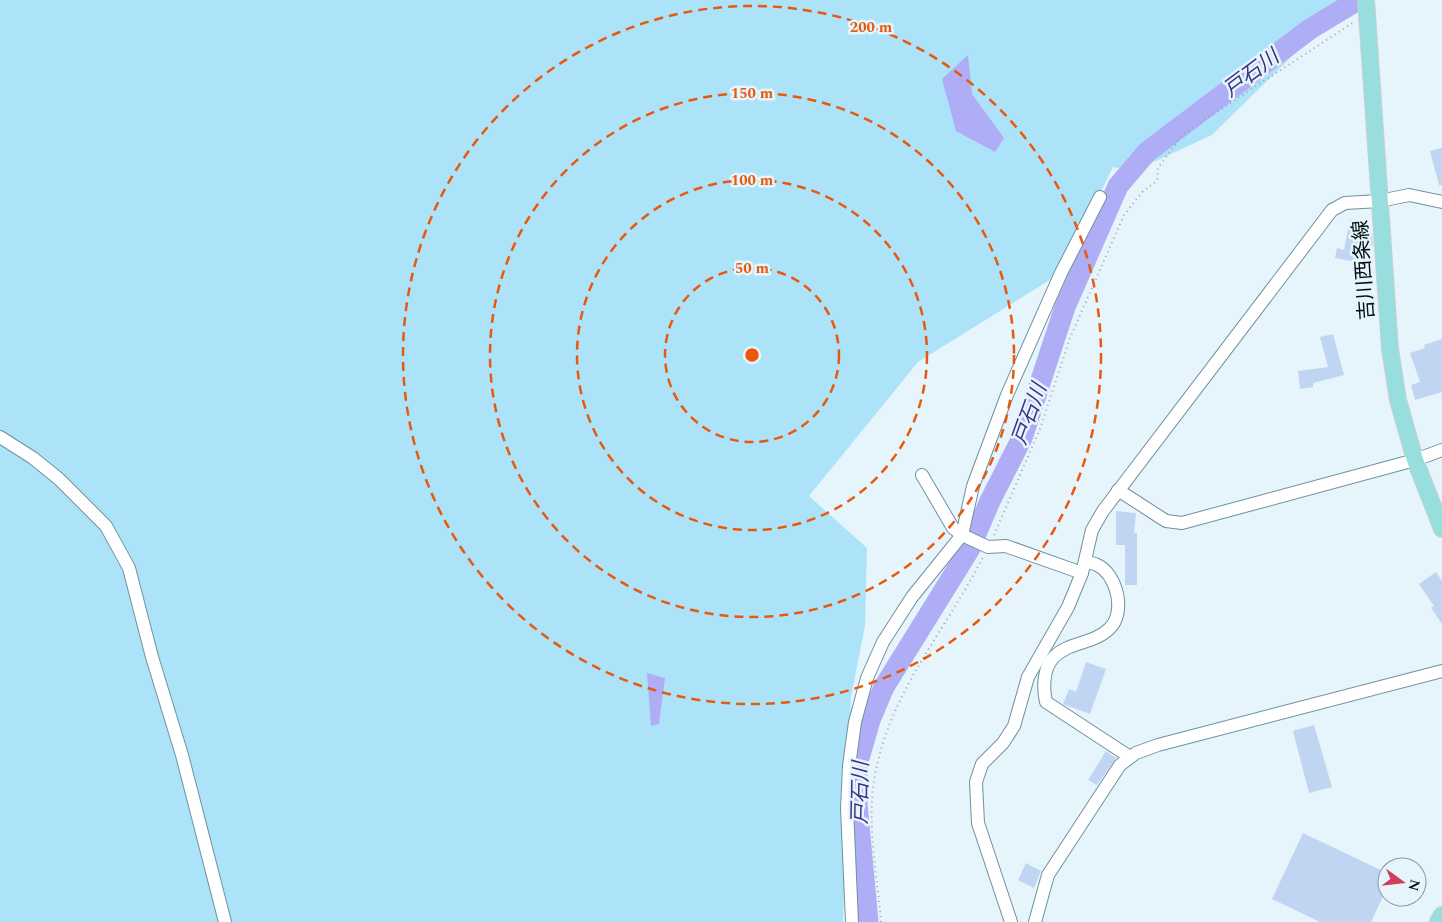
<svg xmlns="http://www.w3.org/2000/svg" width="1442" height="922" viewBox="0 0 1442 922" font-family="Spectral,'Noto Sans JP',serif">
  <rect width="100%" height="100%" fill="#e6f5fb"/>
  <polygon fill="#ade3f9" points="0,0 1339,0 1342,7 1212,135 1134,171 1113,167 1061,273 918,362 809,496 867,548 865,626 851,697 843,922 0,922"/>
  <g fill="#aeadf5">
    <polygon points="968,55 972,94 1004,138 995,152 956,131 942,79"/>
    <polygon points="647,673 665,678 659,724 651,726"/>
  </g>
  <g fill="none" stroke-linecap="round" stroke-linejoin="round">
    <polyline stroke="#aeadf5" stroke-width="21" points="868,922 857,804 857,765 870,720 884,687 969,550 990,501 1022,438 1065,307 1118,186 1147,152 1310,29 1358,0"/>
  </g>
  <g fill="#c0d5f1">
    <polygon points="1442,148 1442,185 1439,185 1430,151"/>
    <polygon points="1350,219 1365,222 1363,232 1372,233 1373,246 1370,245 1366,264 1335,258 1337,248 1344,250"/>
    <polygon points="1333,334 1344,375 1313,383 1313,387 1300,389 1298,371 1328,367 1320,337"/>
    <polygon points="1442,339 1442,392 1415,400 1411,385 1420,382 1410,353 1425,348 1424,345"/>
    <polygon points="1116,511 1136,513 1134,533 1137,533 1137,585 1125,585 1125,545 1116,545"/>
    <polygon points="1436,572 1442,581 1442,624 1431,608 1434,606 1419,584"/>
    <polygon points="1086,662 1106,669 1090,714 1063,704 1069,689 1076,692"/>
    <polygon points="1314,725 1332,787 1309,793 1293,731"/>
    <polygon points="1106,751 1116,758 1097,785 1088,780"/>
    <polygon points="1303,833 1387,873 1387,888 1371,922 1320,922 1272,899"/>
    <polygon points="1026,863 1041,871 1034,888 1018,880"/>
  </g>
  <g fill="none" stroke-linecap="round" stroke-linejoin="round">
    <g stroke="#6e91a0" stroke-width="14">
      <g id="minor">
        <polyline points="0,437 33,458 59,479 106,526 129,568 152,657 182,755 225,922"/>
        <polyline points="922,475 953,528 962,535 988,547 1006,546 1082,573"/>
        <polyline points="1118,490 1166,521 1182,523 1415,460 1442,450"/>
        <path d="M1085 562C1089 563 1094 563 1097 565 1117 574 1126 612 1110 628 1095 644 1067 642 1053 658 1043 669 1043 689 1046 702L1130 757"/>
        <polyline points="852,922 847,808 849,766 855,722 867,678 883,642 912,597 962,535 973,486 1007,395 1061,273 1100,197"/>
        <polyline points="1011,922 978,823 976,782 982,764 1003,743 1014,726 1028,677 1068,607 1082,573 1092,530 1103,511 1332,210 1345,203 1380,201 1409,195 1442,202"/>
        <polyline points="1035,922 1048,875 1120,765 1136,753 1158,745 1442,671"/>
      </g>
    </g>
    <g stroke="#cccfd0" stroke-width="18">
      <g id="major">
        <polyline points="1366,0 1390,349 1398,400 1415,460 1442,529"/>
        <polyline points="1438,922 1442,915"/>
      </g>
    </g>
    <g stroke="#99a7ad" stroke-width="2" stroke-dasharray="1 4" stroke-linecap="butt">
      <polyline points="994,535 1040,429 1070,338 1124,215 1143,191 1157,181 1158,168 1183,134 1354,22"/>
      <path d="M881 922C877 876 867 827 874 781 888 693 944 634 983 557"/>
    </g>
    <use href="#minor" stroke="#fff" stroke-width="12"/>
    <use href="#major" stroke="#98dedf" stroke-width="16"/>
  </g>
  <g fill="none" stroke="#e8590c" stroke-width="2.5" stroke-dasharray="9 6">
    <circle cx="752" cy="355" r="87"/>
    <circle cx="752" cy="355" r="175"/>
    <circle cx="752" cy="355" r="262"/>
    <circle cx="752" cy="355" r="349"/>
  </g>
  <g text-anchor="middle" stroke-width="5" stroke-linejoin="round" paint-order="stroke">
    <g font-size="20" fill="#020e13" stroke="#e6f5fb">
      <text transform="translate(1363 270) rotate(-94)" y="7">吉川西条線</text>
    </g>
    <g font-size="21" font-style="italic" fill="#3e3385" stroke="#e6f5fb">
      <text transform="translate(1251 73) rotate(-37)" y="7">戸石川</text>
      <text transform="translate(1029 414) rotate(-70)" y="7">戸石川</text>
      <text transform="translate(860 793) rotate(-89)" y="7">戸石川</text>
    </g>
  </g>
  <circle cx="752" cy="355" r="8" fill="#e8590c" stroke="#e6f5fb" stroke-width="2.5"/>
  <g font-size="15" text-anchor="middle" font-weight="bold" fill="#e8590c" stroke="#e6f5fb" stroke-width="5" stroke-linejoin="round" paint-order="stroke">
    <text x="871" y="32">200 m</text>
    <text x="752" y="98">150 m</text>
    <text x="752" y="185">100 m</text>
    <text x="752" y="273">50 m</text>
  </g>
  <g transform="translate(1402 882) rotate(105)"><circle r="24" fill="#e6f5fb" stroke="#8b999e"/>
  <path d="M0-4L9 19L0 12L-9 19Z" fill="#cf3f5c"/>
  <text y="-8" font-size="14" font-weight="bold" text-anchor="middle" fill="#020e13">N</text>
  </g>
</svg>
